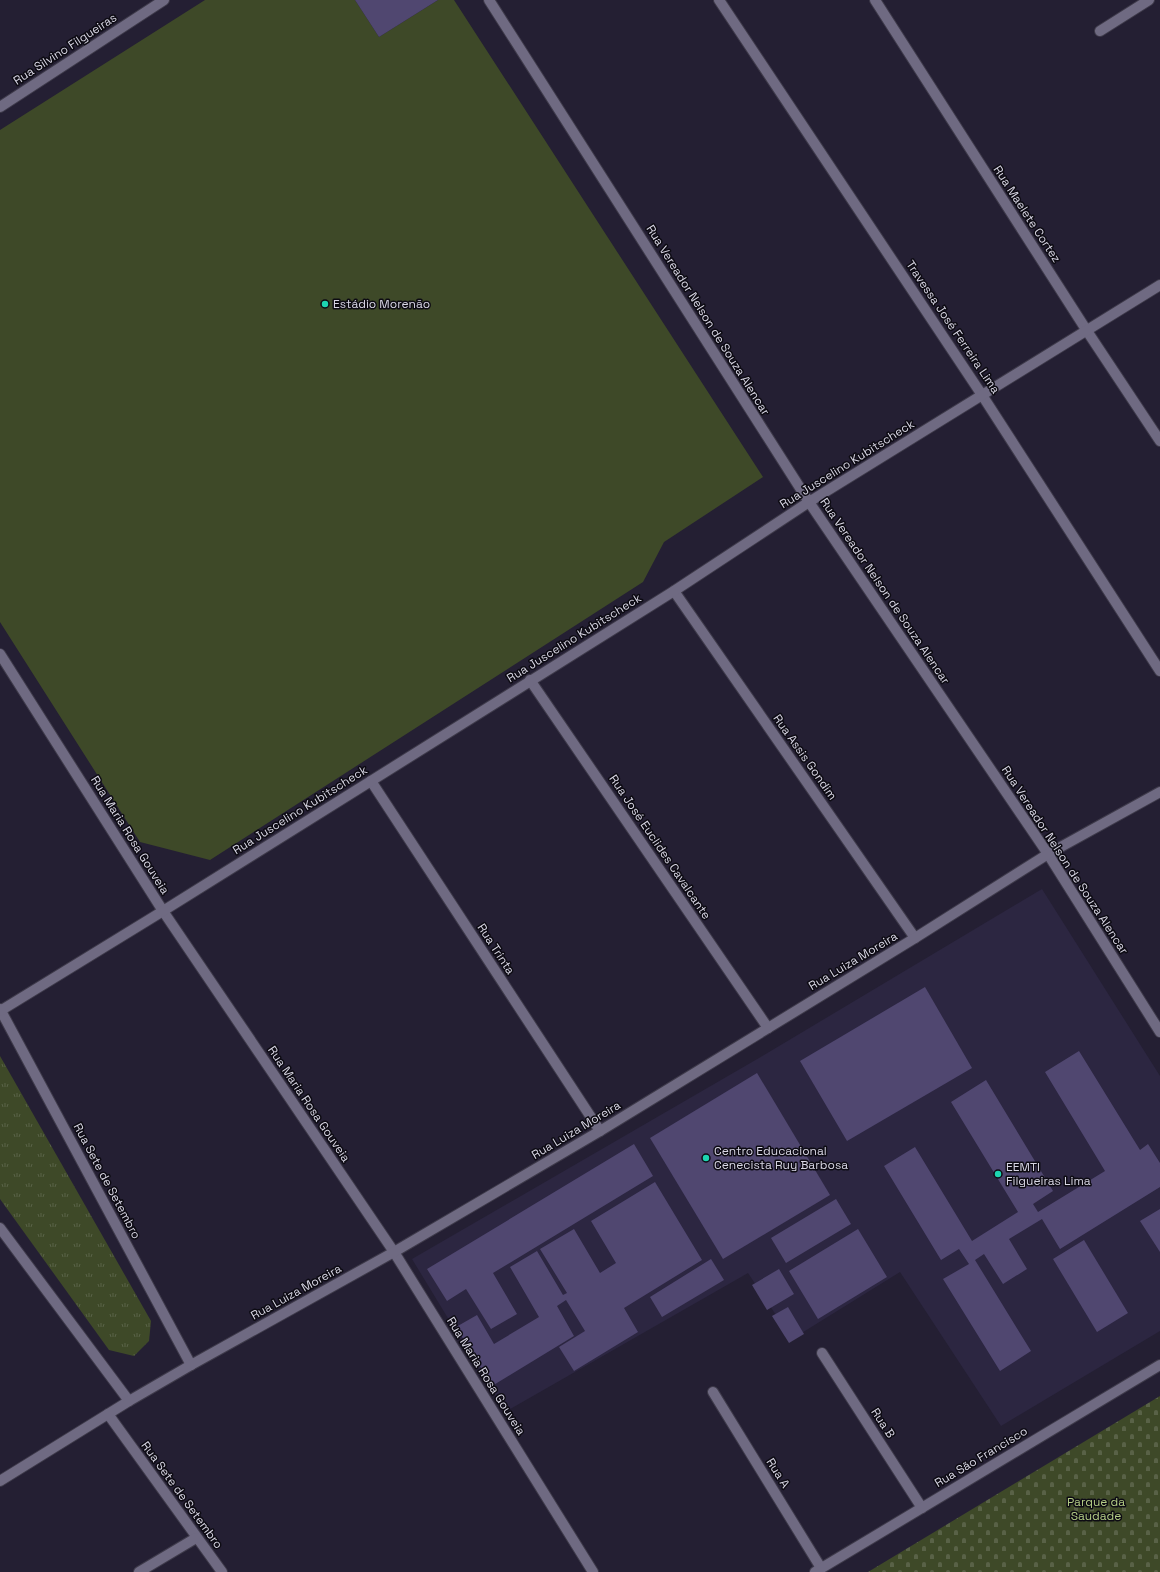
<svg xmlns="http://www.w3.org/2000/svg" width="1160" height="1572" viewBox="0 0 1160 1572" font-family="'Space Grotesk',sans-serif">
  <defs>
    <pattern id="cemetery-stones" width="16" height="16" patternUnits="userSpaceOnUse"><rect width="16" height="16" fill="#3e4928"/><path d="M2 7V4a2 2 0 0 1 4 0v3zM10 15v-3a2 2 0 0 1 4 0v3z" fill="#596247"/></pattern>
    <pattern id="park-tufts" width="24" height="20" patternUnits="userSpaceOnUse"><rect width="24" height="20" fill="#3e4928"/><path d="M3 7l-1-3M5 7V3M7 7l1-3M15 17l-1-3M17 17v-4M19 17l1-3" fill="none" stroke="#596247"/></pattern>
  </defs>
  <rect width="100%" height="100%" fill="#241f33"/>
  <polygon fill="#2c2641" points="1042,889 1160,1076 1160,1331 1001,1426 900,1272 792,1339 748,1273 505,1412 412,1259 759,1058"/>
  <polygon fill="url(#cemetery-stones)" points="1160,1396 1160,1572 868,1572"/>
  <polygon fill="url(#park-tufts)" points="0,1056 151,1321 149,1341 134,1356 109,1350 0,1199"/>
  <polygon fill="#3e4928" points="205,0 355,0 379,37 438,0 454,0 763,477 664,542 643,582 210,860 140,842 0,622 0,130"/>
  <g fill="#504770">
    <polygon points="355,0 438,0 379,37"/>
    <polygon points="925,987 972,1068 847,1141 800,1061"/>
    <polygon points="1079,1051 1140,1150 1148,1144 1160,1163 1160,1187 1060,1249 1042,1219 1009,1239 1027,1269 1003,1284 984,1254 975,1260 1031,1351 1000,1371 943,1279 969,1264 959,1249 941,1260 884,1166 915,1147 972,1241 1018,1212 951,1102 986,1080 1053,1191 1033,1204 1038,1212 1105,1171 1045,1072"/>
    <polygon points="757,1073 830,1195 723,1259 650,1138"/>
    <polygon points="634,1144 653,1176 493,1273 517,1314 491,1329 466,1289 447,1301 427,1269"/>
    <polygon points="655,1182 702,1260 624,1308 638,1332 574,1371 559,1347 585,1331 566,1300 557,1306 574,1336 492,1386 456,1327 477,1315 494,1344 539,1317 510,1267 537,1251 563,1295 567,1293 540,1249 574,1229 600,1273 616,1263 591,1221"/>
    <polygon points="836,1199 851,1224 786,1263 771,1238"/>
    <polygon points="1160,1209 1160,1252 1140,1221"/>
    <polygon points="858,1229 887,1277 818,1319 789,1271"/>
    <polygon points="1084,1240 1128,1313 1097,1332 1053,1259"/>
    <polygon points="711,1259 724,1280 662,1317 650,1297"/>
    <polygon points="779,1269 794,1294 767,1310 752,1285"/>
    <polygon points="788,1307 804,1334 789,1343 772,1316"/>
  </g>
  <g fill="none" stroke-linecap="round" stroke-linejoin="round">
    <g stroke="#3e3a4a" stroke-width="12">
      <g id="minor">
        <polyline points="489,0 809,502 1048,854 1160,1032"/>
        <polyline points="719,0 982,395 1160,671"/>
        <polyline points="875,0 1087,331 1160,441"/>
        <polyline points="1100,31 1149,0"/>
        <polyline points="0,107 164,0"/>
        <polyline points="674,591 915,938"/>
        <polyline points="0,654 163,911 394,1252 593,1572"/>
        <polyline points="530,680 768,1028"/>
        <polyline points="371,781 600,1131"/>
        <polyline points="0,1009 191,1365"/>
        <polyline points="0,1011 163,911 371,781 674,591 809,502 1160,285"/>
        <polyline points="0,1228 129,1401"/>
        <polyline points="822,1353 922,1508"/>
        <polyline points="713,1392 821,1568"/>
        <polyline points="108,1414 222,1572"/>
        <polyline points="0,1481 129,1401 191,1365 394,1252 600,1131 915,938 1048,854 1160,792"/>
        <polyline points="139,1572 196,1538"/>
        <polyline points="815,1572 1160,1365"/>
      </g>
    </g>
    <use href="#minor" stroke="#6f6a82" stroke-width="10"/>
  </g>
  <g fill="#1dd5b1" stroke="#0d0b13" stroke-width="1.5">
    <circle cx="325" cy="304" r="4"/>
    <circle cx="706" cy="1158" r="4"/>
    <circle cx="998" cy="1174" r="4"/>
  </g>
  <g text-anchor="middle" stroke-width="3" stroke-linejoin="round" paint-order="stroke">
    <g font-size="12" fill="#d8d6e4" stroke="#0d0b13">
      <text transform="translate(65 49) rotate(-33)" y="4">Rua Silvino Filgueiras</text>
      <text transform="translate(1027 214) rotate(57)" y="4">Rua Maelete Cortez</text>
      <text transform="translate(708 320) rotate(58)" y="4">Rua Vereador Nelson de Souza Alencar</text>
      <text transform="translate(953 327) rotate(56)" y="4">Travessa José Ferreira Lima</text>
      <text transform="translate(847 464) rotate(-32)" y="4">Rua Juscelino Kubitscheck</text>
      <text transform="translate(885 591) rotate(56)" y="4">Rua Vereador Nelson de Souza Alencar</text>
      <text transform="translate(574 638) rotate(-32)" y="4">Rua Juscelino Kubitscheck</text>
      <text transform="translate(805 757) rotate(55)" y="4">Rua Assis Gondim</text>
      <text transform="translate(300 810) rotate(-32)" y="4">Rua Juscelino Kubitscheck</text>
      <text transform="translate(130 835) rotate(58)" y="4">Rua Maria Rosa Gouveia</text>
      <text transform="translate(660 847) rotate(56)" y="4">Rua José Euclides Cavalcante</text>
      <text transform="translate(1065 860) rotate(57)" y="4">Rua Vereador Nelson de Souza Alencar</text>
      <text transform="translate(496 949) rotate(57)" y="4">Rua Trinta</text>
      <text transform="translate(853 961) rotate(-31)" y="4">Rua Luiza Moreira</text>
      <text transform="translate(309 1104) rotate(56)" y="4">Rua Maria Rosa Gouveia</text>
      <text transform="translate(576 1130) rotate(-31)" y="4">Rua Luiza Moreira</text>
      <text transform="translate(107 1181) rotate(62)" y="4">Rua Sete de Setembro</text>
      <text transform="translate(296 1292) rotate(-29)" y="4">Rua Luiza Moreira</text>
      <text transform="translate(486 1376) rotate(58)" y="4">Rua Maria Rosa Gouveia</text>
      <text transform="translate(883 1423) rotate(57)" y="4">Rua B</text>
      <text transform="translate(981 1457) rotate(-31)" y="4">Rua São Francisco</text>
      <text transform="translate(778 1473) rotate(58)" y="4">Rua A</text>
      <text transform="translate(182 1495) rotate(54)" y="4">Rua Sete de Setembro</text>
    </g>
    <g font-size="12" fill="#d8d6e4" stroke="#0d0b13" text-anchor="start">
      <text x="333" y="308">Estádio Morenão</text>
      <text x="714" y="1155">Centro Educacional<tspan x="714" dy="14">Cenecista Ruy Barbosa</tspan></text>
      <text x="1006" y="1171">EEMTI<tspan x="1006" dy="14">Filgueiras Lima</tspan></text>
    </g>
    <g font-size="12" fill="#b3cc85" stroke="#0d0b13">
      <text x="1096" y="1506">Parque da<tspan x="1096" dy="14">Saudade</tspan></text>
    </g>
  </g>
</svg>
